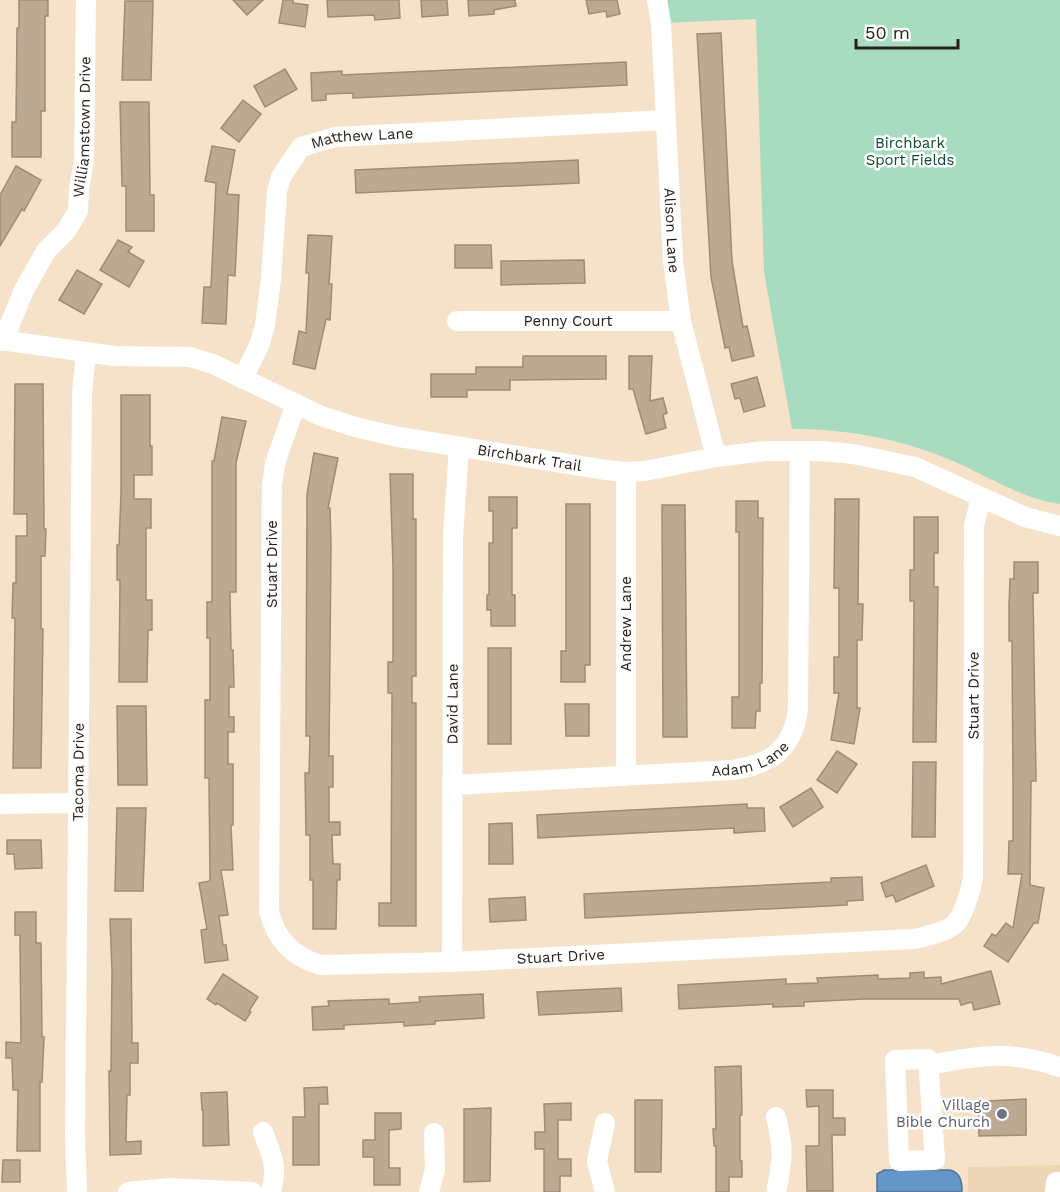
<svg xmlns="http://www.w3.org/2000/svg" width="1060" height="1192" viewBox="0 0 1060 1192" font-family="'Work Sans',sans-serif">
  <rect width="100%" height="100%" fill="#f6e2c9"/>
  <polygon fill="#edd6b5" points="1060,1165 1060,1192 968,1192 968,1167"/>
  <path fill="#a7dcc0" d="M657 0H1060V504C1022 499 988 476 953 461 902 439 848 429 792 429L764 272 756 19 661 23Z"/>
  <path fill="#6596c9" stroke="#527394" stroke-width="1.5" d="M884 1170H950C961 1173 962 1182 962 1192H877V1174Z"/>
  <g fill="#bca991" stroke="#9e8c75" stroke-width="1.5">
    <polygon points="19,0 48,0 48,16 45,16 45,111 41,111 41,157 12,157 12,122 16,122 17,28 19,28"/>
    <polygon points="233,0 263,0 247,15"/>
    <polygon points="283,0 293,0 293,3 308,5 305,27 279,23"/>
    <polygon points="327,0 399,0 400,18 375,20 374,15 328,17"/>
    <polygon points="421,0 447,0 448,15 422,17"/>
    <polygon points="468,0 515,0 516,6 494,10 494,14 469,16"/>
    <polygon points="586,0 617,0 620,14 607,17 606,11 589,14"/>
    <polygon points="125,1 153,1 151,80 122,80"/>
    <polygon points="721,33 732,261 743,327 747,326 754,356 732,361 729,347 725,348 711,277 697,34"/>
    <polygon points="626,62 627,85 353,98 353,93 326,94 326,100 312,101 311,73 342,71 342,75"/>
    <polygon points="285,69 297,89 265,107 254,86"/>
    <polygon points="243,100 261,114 239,142 221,128"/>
    <polygon points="120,102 149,102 150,195 154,195 154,231 126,231 126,186 122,186"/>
    <polygon points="212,146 235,150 227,194 239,195 235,276 228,275 226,324 202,323 204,287 211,287 216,183 205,181"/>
    <polygon points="578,160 579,183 356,193 355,170"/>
    <polygon points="16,166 41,180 24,211 22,209 0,246 0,195"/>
    <polygon points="308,235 332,236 329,284 332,284 330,320 326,319 315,369 293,364 299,331 306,333 309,273 306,273"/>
    <polygon points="118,240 132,247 128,252 144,261 129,287 100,270"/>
    <polygon points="455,245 491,245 492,268 455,268"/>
    <polygon points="584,260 585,283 501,285 501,261"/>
    <polygon points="77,270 102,284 84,314 59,300"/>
    <polygon points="523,356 606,356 606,379 510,380 510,390 467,390 467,397 431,397 431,374 476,374 476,367 523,367"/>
    <polygon points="629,356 652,356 650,401 663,398 667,413 663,415 666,428 646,434 633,389 629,389"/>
    <polygon points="757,377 765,406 744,412 740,398 735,399 731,384"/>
    <polygon points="15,384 43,384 44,529 46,529 45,556 41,556 41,629 43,629 41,768 13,768 15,618 12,618 13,583 16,583 16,536 27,536 27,514 14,514"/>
    <polygon points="121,395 150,395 150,446 152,446 152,475 134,475 134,499 151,499 151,528 146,528 146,600 152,600 152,630 148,630 147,682 119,682 120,580 117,580 117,545 119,545 121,493"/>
    <polygon points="222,417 246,421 236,463 236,592 230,592 231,650 233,650 234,687 229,687 229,717 234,717 234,732 228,732 228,764 233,764 233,825 231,825 233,870 221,870 228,915 219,916 223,945 226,945 228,960 205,963 201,930 207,929 199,883 210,881 209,778 205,778 205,700 210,700 210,638 207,638 207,602 212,602 212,461 214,461"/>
    <polygon points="314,453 338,458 328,508 330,508 331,545 329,756 333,756 333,787 329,787 329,822 340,822 340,835 332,835 333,864 340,864 340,880 337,880 336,929 313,929 313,880 310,880 310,835 306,835 305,773 309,773 310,736 306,736 307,494"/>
    <polygon points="390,474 413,474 413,519 416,519 416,676 412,676 412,703 416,703 416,926 379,926 379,903 391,903 392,693 388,693 388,662 393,662 393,566"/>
    <polygon points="489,497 517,497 517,528 512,528 512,595 515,595 515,626 491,626 491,610 487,610 487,595 489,595 489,543 493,543 493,511 489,511"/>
    <polygon points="835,499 859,499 858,604 863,604 862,640 857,640 857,708 860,708 854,744 831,740 839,693 834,693 834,657 839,657 839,588 834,588"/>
    <polygon points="736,501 758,501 758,518 763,518 762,683 760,683 760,711 756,711 755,728 732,728 732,697 739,697 739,532 736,532"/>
    <polygon points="566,504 590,504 590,665 585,665 585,682 561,682 561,651 566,651"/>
    <polygon points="662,505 685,505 687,737 663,737"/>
    <polygon points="914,517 938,517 938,553 934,553 934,587 938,587 936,742 913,742 914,601 910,601 910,570 914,570"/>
    <polygon points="1014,562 1038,562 1038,593 1033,593 1036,781 1031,781 1030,885 1044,888 1038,923 1034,923 1008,962 984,946 992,934 996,936 1006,923 1013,928 1022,874 1008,874 1009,841 1013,841 1013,781 1012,641 1009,641 1009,605 1010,579 1014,579"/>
    <rect x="488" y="648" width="23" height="96"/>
    <polygon points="565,704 589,704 589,736 566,736"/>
    <polygon points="117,706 146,706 147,785 118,785"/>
    <polygon points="837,751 857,764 837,793 817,780"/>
    <polygon points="913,762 936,762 935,837 912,837"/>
    <polygon points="811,788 823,807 793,827 780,807"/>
    <polygon points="747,804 747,808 764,808 765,831 734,833 734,828 538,838 537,815"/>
    <polygon points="117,808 146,808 143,891 115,891"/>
    <polygon points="512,823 513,864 489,864 489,824"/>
    <polygon points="7,840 41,840 42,868 15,869 14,854 7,854"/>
    <polygon points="926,865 934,886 896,902 893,895 886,897 881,883"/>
    <polygon points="862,877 863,900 847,901 847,905 585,918 584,894 831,882 831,878"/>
    <polygon points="525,897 526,920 490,922 489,899"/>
    <polygon points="15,912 36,912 36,943 41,943 42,1037 44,1037 42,1082 40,1082 40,1151 17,1151 18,1090 13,1090 12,1058 6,1058 6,1042 21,1043 20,935 15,935"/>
    <polygon points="110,919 131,919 132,1043 138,1043 138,1063 130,1063 130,1095 127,1095 126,1142 141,1141 141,1154 110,1155 109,1071 111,1071 112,971"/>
    <polygon points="991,971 1000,1004 974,1010 972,1002 961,1005 959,999 864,999 804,1002 804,1006 773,1007 773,1004 679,1009 678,985 786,979 786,984 818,983 817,978 878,975 878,979 910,978 910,973 924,972 924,978 941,977 941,984"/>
    <polygon points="223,974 258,997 249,1011 251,1012 245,1021 217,1003 216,1005 207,999"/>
    <polygon points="621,988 622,1011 539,1015 537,992"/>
    <polygon points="483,994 484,1018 435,1021 435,1024 404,1026 404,1022 344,1025 344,1029 313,1030 312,1007 329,1006 328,1001 389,999 389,1004 420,1002 419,997"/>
    <polygon points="741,1066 742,1115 740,1115 740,1161 742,1161 742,1177 729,1177 729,1192 716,1192 716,1146 714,1146 713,1129 716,1129 715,1067"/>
    <polygon points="327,1087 328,1104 319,1104 319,1165 293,1165 293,1117 305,1117 304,1088"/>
    <polygon points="806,1090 833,1090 833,1118 845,1118 845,1135 832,1135 833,1191 807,1191 806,1146 819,1146 819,1106 807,1107"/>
    <polygon points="227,1092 229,1145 203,1146 203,1110 202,1110 201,1093"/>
    <polygon points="1026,1099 1026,1135 979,1136 978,1105 985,1104 986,1101"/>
    <polygon points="635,1100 662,1100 661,1172 635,1172"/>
    <polygon points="571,1103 571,1120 558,1120 558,1159 571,1159 571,1176 560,1176 560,1192 544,1192 544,1149 535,1149 535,1132 545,1132 544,1104"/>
    <polygon points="491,1108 490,1181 464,1182 464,1109"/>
    <polygon points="375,1113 401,1113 401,1129 389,1130 389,1168 400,1168 400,1185 374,1185 374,1157 363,1157 363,1140 375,1140"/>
    <polygon points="3,1160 20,1160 20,1182 2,1182"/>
  </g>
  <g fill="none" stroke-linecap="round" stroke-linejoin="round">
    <g stroke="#fff" stroke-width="20">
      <path id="s1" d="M657 0 661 23 673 261 681 321 716 457"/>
      <path id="s2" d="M457 321H681"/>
      <path id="s3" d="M0 340 114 356 190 357 213 364 321 416 359 428 399 437 606 470 626 472 645 471 716 457 765 451H822L853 454 915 467 1025 517 1060 526"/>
      <path id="s4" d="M3 341 24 290 46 251 66 231 78 211 79 189 84 160 86 0"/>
      <path id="s5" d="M243 379 260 343 265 325 271 279 277 191 281 177 301 147 335 137 666 120"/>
      <path id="s6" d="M296 404 275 463 272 486 269 911C276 940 292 956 320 965L452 962 914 939C924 937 948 931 955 924 964 915 971 889 973 878L974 526 981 497"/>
      <polyline points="626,776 626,472"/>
      <path id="s7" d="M453 785 732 770C770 765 792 750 798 710L800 451"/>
      <polyline points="0,804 79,803"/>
      <path id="s8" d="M452 962 453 537 459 447"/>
      <polygon points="928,1059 935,1160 899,1161 895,1060"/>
      <path d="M930 1065C979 1055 1011 1050 1060 1067"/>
      <path d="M776 1117C784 1150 783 1159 776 1192"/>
      <polyline points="605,1123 597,1161 605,1192"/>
      <path d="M263 1132C272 1156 278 1166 271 1192"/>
      <path id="s9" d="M77 1192 75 1135 82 393 86 353"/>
      <polyline points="128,1192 169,1188 252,1192"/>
      <polyline points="429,1192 435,1169 434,1133"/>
      <polyline points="1055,1192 1056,1182 1060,1182"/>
    </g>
  </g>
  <circle fill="#6b7280" stroke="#fff" stroke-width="2" cx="1002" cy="1114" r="6"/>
  <g text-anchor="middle" stroke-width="5" stroke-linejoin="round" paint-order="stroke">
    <g font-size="15" fill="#272017" stroke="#fff">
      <text dy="5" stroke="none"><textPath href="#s4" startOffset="236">Williamstown Drive</textPath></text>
      <text dy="5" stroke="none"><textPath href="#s5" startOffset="306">Matthew Lane</textPath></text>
      <text dy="5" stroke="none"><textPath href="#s1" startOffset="231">Alison Lane</textPath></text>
      <text dy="5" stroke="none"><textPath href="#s2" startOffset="111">Penny Court</textPath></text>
      <text dy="5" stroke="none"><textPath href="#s3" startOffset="548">Birchbark Trail</textPath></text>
      <text transform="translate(272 564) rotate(-90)" y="5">Stuart Drive</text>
      <text transform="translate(626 624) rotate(-90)" y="5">Andrew Lane</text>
      <text dy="5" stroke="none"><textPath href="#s6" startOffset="1460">Stuart Drive</textPath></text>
      <text dy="5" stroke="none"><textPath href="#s8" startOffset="258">David Lane</textPath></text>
      <text dy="5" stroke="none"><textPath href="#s7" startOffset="300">Adam Lane</textPath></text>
      <text dy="5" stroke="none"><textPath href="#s9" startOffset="420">Tacoma Drive</textPath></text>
      <text dy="5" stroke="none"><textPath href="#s6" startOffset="830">Stuart Drive</textPath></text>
    </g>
    <g font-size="15" fill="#0d4a31" stroke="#fff">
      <text x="910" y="148">Birchbark<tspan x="910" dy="17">Sport Fields</tspan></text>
    </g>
    <g font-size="15" fill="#5b616d" stroke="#fff" text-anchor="end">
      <text x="990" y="1110">Village<tspan x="990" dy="17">Bible Church</tspan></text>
    </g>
  </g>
  <path d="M856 39v9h102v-9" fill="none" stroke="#272017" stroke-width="3"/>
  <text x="865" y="39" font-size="18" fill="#272017" stroke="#ffffff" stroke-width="4.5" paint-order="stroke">50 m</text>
</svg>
